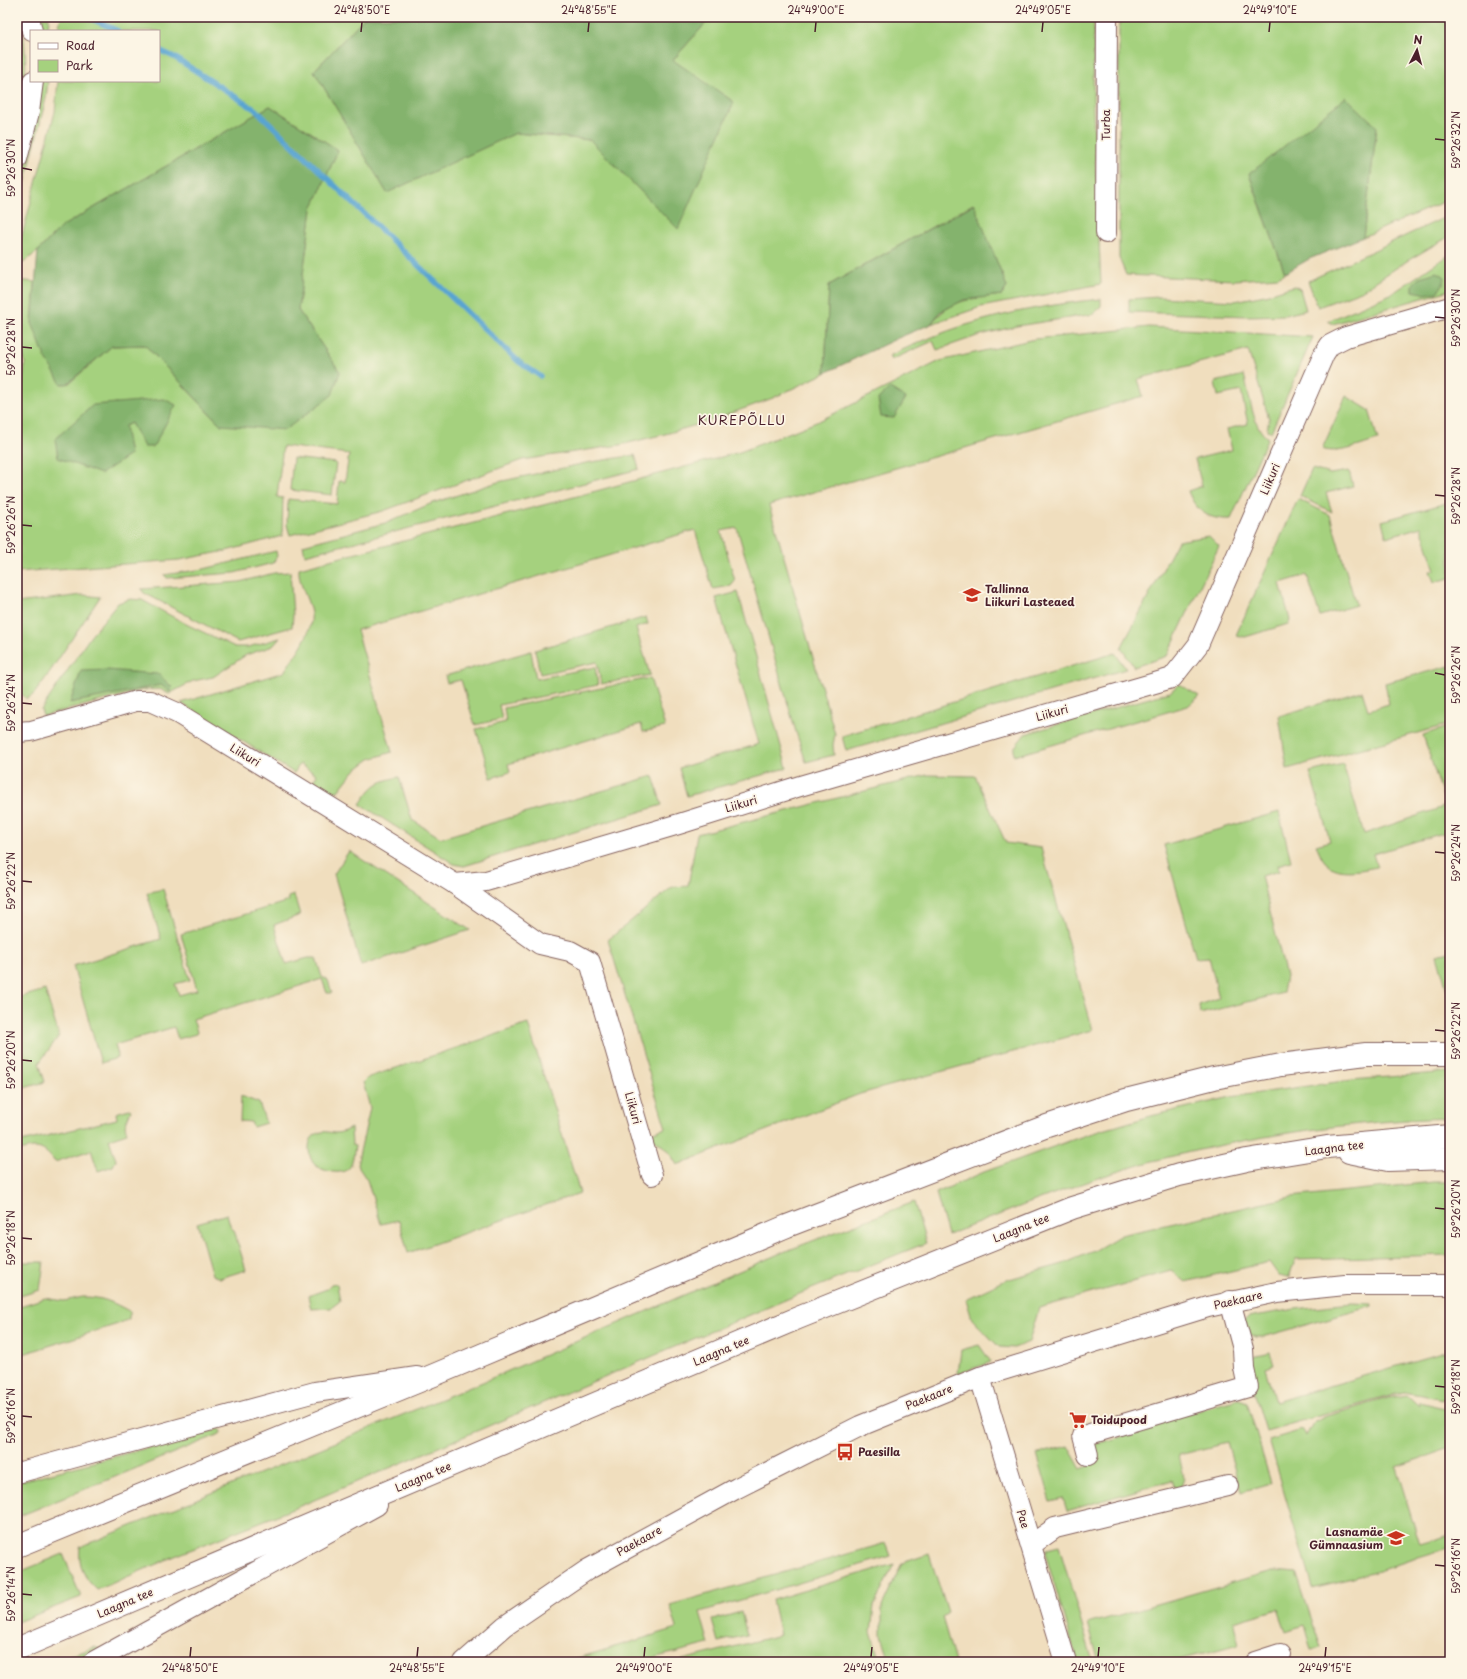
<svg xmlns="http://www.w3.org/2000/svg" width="1467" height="1679" viewBox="0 0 1467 1679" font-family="'Playpen Sans',sans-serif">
  <rect width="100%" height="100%" fill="#fcf5e5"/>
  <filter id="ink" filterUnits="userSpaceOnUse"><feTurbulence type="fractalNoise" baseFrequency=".025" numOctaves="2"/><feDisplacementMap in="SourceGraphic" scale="8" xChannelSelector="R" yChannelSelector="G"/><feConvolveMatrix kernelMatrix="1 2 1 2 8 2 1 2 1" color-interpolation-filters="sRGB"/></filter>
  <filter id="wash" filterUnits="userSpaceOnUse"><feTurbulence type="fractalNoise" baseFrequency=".012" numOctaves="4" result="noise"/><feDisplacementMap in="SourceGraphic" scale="16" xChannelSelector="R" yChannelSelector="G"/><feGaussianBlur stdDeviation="0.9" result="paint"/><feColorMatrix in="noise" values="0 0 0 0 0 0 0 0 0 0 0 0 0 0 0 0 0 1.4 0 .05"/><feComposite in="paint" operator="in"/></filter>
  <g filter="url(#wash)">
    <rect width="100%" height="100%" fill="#f0debe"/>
    <g fill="#a5d17e" stroke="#787854" fill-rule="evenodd">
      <path d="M17 17H20C26 42 27 71 24 97L17 96Z"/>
      <polygon points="38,17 49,17 48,31 40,31"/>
      <path d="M61 17H365L314 71 387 192 516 133 590 140 678 228 673 60 711 17H1094L1093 109 1101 284 981 307 931 324C951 298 972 299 1002 295L1007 287 973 204 829 285 825 373 773 398 713 420 669 433 620 445 522 460 383 511 290 535 287 525 288 499 337 504 339 481 345 482 349 454 283 446 277 497 283 498 282 536 226 551 179 560 17 572V435L25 364 21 342 17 334V280L35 282 32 323 68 384 112 346 145 345 221 425 340 372 298 310 312 209 338 150 270 106 61 227 38 251 17 268V254L55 112 58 81H159V31H58ZM163 399 144 446 131 423 125 426Z"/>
      <polygon points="1119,17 1450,17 1450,199 1363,237 1377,127 1249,174 1285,273 1278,277 1234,280 1126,275 1119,258"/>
      <polygon points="41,81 48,81 46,98 17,217 17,197 30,147"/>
      <polygon points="1450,215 1450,236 1407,261 1361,291 1318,307 1308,281"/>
      <polygon points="1450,255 1450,290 1333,324 1328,321 1393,293 1444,258"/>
      <polygon points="1294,286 1300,289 1306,310 1285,315 1247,316 1129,312 1129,299 1159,297 1235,301 1265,295"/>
      <path d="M1101 299V306L1094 314 1017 326 977 336 937 350 933 341 891 360 889 356C913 345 937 334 963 326 1008 312 1053 304 1101 299Z"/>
      <path d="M1149 327 1313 337 1271 432 1267 430 1269 419 1248 350 1138 379 1143 396 769 505 835 734 833 745 834 755 806 762 796 732 737 528 721 531 735 581 731 586 713 589 695 530 357 630 392 752 370 759 354 771 338 791 323 792 311 784 317 775 300 764 294 773 181 703 284 672C294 656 314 633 311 613 308 597 298 584 299 568L559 501 740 452 819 421 940 361 1035 339Z"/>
      <path d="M1244 375C1249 392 1253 430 1268 438L1231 519C1209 520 1196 512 1188 491L1202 486 1195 459 1232 450 1227 429 1248 424 1241 391 1218 396 1215 382Z"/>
      <path d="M1346 396 1369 410 1378 440C1361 445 1339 455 1322 449Z"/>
      <polygon points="635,455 639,469 305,555 303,545 389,522 430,504 498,482 586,463"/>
      <polygon points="293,458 336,463 332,495 290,490"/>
      <polygon points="1312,469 1330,474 1349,471 1353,486 1326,493 1332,512 1300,496"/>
      <polygon points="1298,499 1330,515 1356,605 1320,616 1307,575 1280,583 1290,620 1288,624 1245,637 1236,635"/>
      <polygon points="1450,502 1450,578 1434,582 1430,571 1435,570 1421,527 1386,537 1382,521"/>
      <polygon points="1209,536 1219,546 1167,656 1134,667 1121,648 1178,541"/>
      <polygon points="276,551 277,556 273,563 234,573 167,578 164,575 204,569"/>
      <polygon points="290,572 293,615 292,627 238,642 144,593 141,589 240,582 274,573"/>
      <polygon points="738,592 787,768 687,796 679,768 759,744 716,598"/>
      <polygon points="83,595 100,597 45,679 34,694 27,699 21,694 19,688 22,688 19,677 17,678 17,603"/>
      <polygon points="130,599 142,600 188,625 235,647 248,647 280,638 273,646 246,655 213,677 193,681 169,694 160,689 143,690 43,716 41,710 90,637 118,603"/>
      <polygon points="646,617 648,624 636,628 650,675 601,684 597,662 540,674 535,650"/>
      <polygon points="531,651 536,679 595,667 598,685 499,705 502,719 475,725 461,680 447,683 445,676"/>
      <polygon points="1115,653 1126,669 846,751 842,736"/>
      <polygon points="1450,666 1450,724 1287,769 1279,716 1362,691 1368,710 1389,704 1385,683"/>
      <polygon points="650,678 665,727 643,732 641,724 508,764 510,772 491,778 476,729 506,722 504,708"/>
      <polygon points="1179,684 1199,696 1188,706 1014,756 1014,748 1025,734 1170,692"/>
      <path d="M1450 726V831L1373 854 1377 867C1360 870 1335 877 1323 859 1320 855 1319 850 1316 845L1330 841 1310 772 1343 764 1364 834 1446 806 1423 735Z"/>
      <polygon points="927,775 975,776 1006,843 1041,848 1093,1030 860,1094 677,1165 668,1150 647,1134 666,1128 608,940 672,887 688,886 697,834"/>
      <path d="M653 776 662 805 464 866 454 864 360 804C374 784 376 782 399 777L412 820 441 838Z"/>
      <polygon points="1279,812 1291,861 1278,865 1279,871 1261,876 1286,976 1283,993 1200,1014 1199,1005 1219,998 1209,957 1196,958 1164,845"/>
      <polygon points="349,851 470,930 361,966 334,874"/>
      <polygon points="163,889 190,980 175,984 179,995 197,990 181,934 289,901 288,897 294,895 300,915 274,925 286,964 308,958 316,958 322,977 328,980 332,993 327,993 322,979 193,1019 197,1032 196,1034 178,1039 174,1027 115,1045 118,1055 117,1058 101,1063 73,966 161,939 147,893"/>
      <polygon points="1450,952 1450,1000 1437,955"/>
      <polygon points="45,990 59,1036 39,1063 45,1082 17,1090 17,998"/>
      <polygon points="528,1024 580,1193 408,1253 399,1220 381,1224 367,1180 357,1165 370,1108 363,1082 369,1077"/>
      <path d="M1450 1072V1118C1351 1121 1250 1136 1153 1161 1084 1180 1014 1209 948 1235L936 1193 984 1172 1086 1135 1151 1116 1231 1097 1351 1080Z"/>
      <polygon points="241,1096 259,1103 266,1123 253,1127 251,1122 240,1121"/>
      <path d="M129 1109 131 1110 125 1125 127 1133 109 1139 116 1160 113 1166 98 1171 91 1150 55 1162C42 1145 36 1146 17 1152V1143L117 1119 116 1113Z"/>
      <path d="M351 1128 352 1145 355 1146C354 1152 353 1159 351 1165 346 1177 323 1172 315 1165 308 1158 306 1141 315 1135 324 1129 328 1133 336 1133 341 1133 347 1130 351 1128Z"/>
      <polygon points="1434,1182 1450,1182 1450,1255 1295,1259 1289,1278 1279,1276 1269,1262 1185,1282 1171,1271 1039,1308 1029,1342 1014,1348 999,1347 972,1319 966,1299 1006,1280 1063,1264 1094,1251 1121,1235 1291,1197"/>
      <path d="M914 1202 926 1243 804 1292 300 1506 175 1556 97 1590C84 1578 78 1566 80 1547L485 1381 781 1253Z"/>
      <polygon points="227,1214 231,1228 234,1230 246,1270 220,1278 212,1275 197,1223"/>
      <polygon points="17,1262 44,1262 40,1290 17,1297"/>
      <polygon points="337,1284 340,1301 331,1308 311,1309 308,1296 327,1289 331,1285"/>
      <path d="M83 1297C103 1297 112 1302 129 1311V1319L118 1324 17 1356V1307L45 1298 64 1301Z"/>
      <polygon points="1352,1303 1373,1304 1373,1306 1263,1337 1255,1337 1248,1333 1244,1321 1248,1317 1295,1309"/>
      <polygon points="979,1345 991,1362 958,1374 961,1350"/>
      <polygon points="1270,1352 1274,1365 1265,1368 1275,1402 1445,1352 1450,1369 1450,1400 1404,1392 1266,1431 1247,1368 1252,1356"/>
      <polygon points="1407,1395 1419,1406 1419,1402 1450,1409 1450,1448 1396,1467 1420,1544 1450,1535 1450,1548 1353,1578 1312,1588 1269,1440 1302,1430 1306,1436 1313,1423 1324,1417 1388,1398"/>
      <polygon points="1239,1399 1247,1402 1271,1483 1241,1492 1227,1443 1179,1455 1184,1478 1180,1490 1176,1491 1172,1480 1067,1511 1063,1498 1051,1501 1037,1454 1068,1446 1081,1469 1092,1464 1093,1445 1156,1427 1159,1420"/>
      <polygon points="220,1429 221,1432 220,1434 17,1517 17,1482"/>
      <polygon points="886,1543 891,1556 700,1612 709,1644 637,1662 565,1662 677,1628 670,1605"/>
      <polygon points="1059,1546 1093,1662 1078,1662 1045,1553 1047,1549"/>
      <polygon points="63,1554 81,1597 17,1622 17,1573"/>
      <polygon points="929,1554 948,1613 942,1617 955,1662 890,1662 882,1635 882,1606 902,1563"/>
      <polygon points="894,1564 874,1606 871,1632 880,1662 675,1662 780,1635 772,1600"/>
      <polygon points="1275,1570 1296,1572 1321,1648 1311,1650 1304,1625 1286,1631 1278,1609 1233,1622 1239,1644 1171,1662 1099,1662 1088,1624"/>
      <polygon points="741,1612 747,1635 718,1642 712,1620"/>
      <polygon points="95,1647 100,1649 76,1662 54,1662"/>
    </g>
    <g fill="#84b36d" stroke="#67694c">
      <polygon points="365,17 711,17 673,60 734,102 678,229 590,140 516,133 387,193 314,71"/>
      <polygon points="1346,97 1377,127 1363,237 1309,259 1285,273 1249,174"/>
      <polygon points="270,106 338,150 312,209 298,310 340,372 332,395 285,430 221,425 145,345 112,346 67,384 61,384 45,357 32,323 38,251 61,227"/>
      <polygon points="974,204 1007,287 1002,295 964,300 940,312 931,324 898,338 825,373 829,285"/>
      <polygon points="1437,272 1444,276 1443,285 1437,292 1426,294 1413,291 1413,284 1420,277"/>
      <polygon points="890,388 906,398 894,418 881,417 878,399"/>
      <polygon points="164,399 176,405 153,447 144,447 131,423 125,426 130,455 101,474 58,458 55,439 93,405"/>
      <polygon points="107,670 158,674 172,687 170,692 161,685 70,703 81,671"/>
    </g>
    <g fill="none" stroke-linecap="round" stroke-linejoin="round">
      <g stroke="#59a4d1" stroke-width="5.5">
        <polyline points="88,17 118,31"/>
        <polyline points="159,50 174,57 256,110 519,362 540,376"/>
      </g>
    </g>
  </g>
  <g filter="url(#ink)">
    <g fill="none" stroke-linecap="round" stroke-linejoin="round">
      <g stroke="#84625e" stroke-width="22">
        <g id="minor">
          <polyline points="29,17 32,31"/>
          <polyline points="17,159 29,112 33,81"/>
          <polyline points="1106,233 1107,17"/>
          <polyline points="17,732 31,731 136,701 150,701 177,713 455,884 486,881 679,824 800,786 1172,678 1198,645 1324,354 1330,345 1346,337 1450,307"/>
          <polyline points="455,884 540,944 570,951 590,962 652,1175"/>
          <polyline points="980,1377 1066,1662"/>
          <polyline points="1088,1455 1083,1436 1248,1387 1244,1368 1243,1349 1230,1301"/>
          <polyline points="17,1473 315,1392 417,1377"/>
          <polyline points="1031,1545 1055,1528 1228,1486"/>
          <polyline points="93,1662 377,1505"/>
          <polyline points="464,1662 505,1626 587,1570 737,1488 860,1426 980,1377 1208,1307 1277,1292 1345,1285 1450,1285"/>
          <polyline points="1255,1662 1280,1654"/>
        </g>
      </g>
      <g stroke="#84625e" stroke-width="24">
        <g id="major">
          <polyline points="1349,1152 1388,1160 1450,1158"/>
          <polyline points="17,1546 434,1375 787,1226 1047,1126 1126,1100 1214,1078 1281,1065 1366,1054 1450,1054"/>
          <polyline points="17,1649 798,1318 1072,1208 1179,1175 1247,1160 1327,1147 1450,1136"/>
        </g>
      </g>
      <use href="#minor" stroke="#fff" stroke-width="20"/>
      <use href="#major" stroke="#fff" stroke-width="22"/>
    </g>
  </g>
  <path fill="none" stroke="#4a1f2b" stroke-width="1.5" d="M361 32 362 22M588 32 589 22M815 32 816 22M1042 32 1043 22M1269 32 1270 22M1435 139 1445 140M22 168 32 170M1435 317 1445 318M22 347 32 348M1435 495 1445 496M22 525 32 526M1435 673 1445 675M22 703 32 704M1435 852 1445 853M22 881 32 882M1435 1030 1445 1031M22 1060 32 1061M1435 1208 1445 1209M22 1238 32 1239M1435 1386 1445 1387M22 1416 32 1417M1435 1565 1445 1566M22 1594 32 1595M190 1657 191 1647M417 1657 418 1647M644 1657 645 1647M871 1657 872 1647M1098 1657 1099 1647M1325 1657 1326 1647"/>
  <defs>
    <g id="school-bare" transform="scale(1.38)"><path d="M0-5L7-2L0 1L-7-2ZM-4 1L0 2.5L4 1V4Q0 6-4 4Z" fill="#c8321e" stroke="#fcf5e5" stroke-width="2.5" paint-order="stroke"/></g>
    <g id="supermarket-bare" transform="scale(1.38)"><path d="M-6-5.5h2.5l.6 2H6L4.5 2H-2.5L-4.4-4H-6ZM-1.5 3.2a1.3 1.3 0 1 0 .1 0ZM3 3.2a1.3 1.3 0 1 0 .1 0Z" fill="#c8321e" stroke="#fcf5e5" stroke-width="2.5" paint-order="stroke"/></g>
    <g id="bus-bare" transform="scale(1.38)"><path d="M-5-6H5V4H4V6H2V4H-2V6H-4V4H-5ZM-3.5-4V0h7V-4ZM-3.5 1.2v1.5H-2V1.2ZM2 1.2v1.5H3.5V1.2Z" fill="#c8321e" stroke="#fcf5e5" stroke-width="2.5" paint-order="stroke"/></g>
  </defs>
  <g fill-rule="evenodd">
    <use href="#school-bare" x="972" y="595"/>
    <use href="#supermarket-bare" x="1078" y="1420"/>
    <use href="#bus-bare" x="845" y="1452"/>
    <use href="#school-bare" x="1396" y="1538"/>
  </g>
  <g text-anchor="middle" stroke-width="3.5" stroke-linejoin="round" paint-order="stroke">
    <g font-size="11" fill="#4a1f2b" stroke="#fcf5e5">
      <text transform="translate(1106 125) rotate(-90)" y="4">Turba</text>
      <text transform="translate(1270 479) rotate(-67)" y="4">Liikuri</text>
      <text transform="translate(1052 713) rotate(-16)" y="4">Liikuri</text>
      <text transform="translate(245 755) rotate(31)" y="4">Liikuri</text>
      <text transform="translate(741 804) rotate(-17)" y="4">Liikuri</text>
      <text transform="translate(633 1108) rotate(74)" y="4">Liikuri</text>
      <text transform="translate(1334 1148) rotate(-7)" y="4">Laagna tee</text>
      <text transform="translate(1021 1228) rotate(-22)" y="4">Laagna tee</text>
      <text transform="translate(1238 1300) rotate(-13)" y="4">Paekaare</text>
      <text transform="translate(721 1351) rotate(-23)" y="4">Laagna tee</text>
      <text transform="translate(929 1397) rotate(-22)" y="4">Paekaare</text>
      <text transform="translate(423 1477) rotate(-23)" y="4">Laagna tee</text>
      <text transform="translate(1023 1519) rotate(74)" y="4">Pae</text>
      <text transform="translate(639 1541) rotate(-29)" y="4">Paekaare</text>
      <text transform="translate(125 1603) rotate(-23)" y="4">Laagna tee</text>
    </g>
    <g font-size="11" font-weight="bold" fill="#4a1f2b" stroke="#fcf5e5" text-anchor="start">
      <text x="985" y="593">Tallinna<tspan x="985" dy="13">Liikuri Lasteaed</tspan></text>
      <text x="1091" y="1424">Toidupood</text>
      <text x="858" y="1456">Paesilla</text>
      <text x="1383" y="1536" text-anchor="end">Lasnamäe<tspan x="1383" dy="13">Gümnaasium</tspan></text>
    </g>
    <g font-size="13" letter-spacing="1" fill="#4a1f2b" stroke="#fcf5e5">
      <text x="742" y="425">KUREPÕLLU</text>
    </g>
  </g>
  <rect width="1467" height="1679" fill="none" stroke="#fcf5e5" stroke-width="44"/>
  <rect x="30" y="30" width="130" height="52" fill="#fcf5e5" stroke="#b59f9b"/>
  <rect x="38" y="43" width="20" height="6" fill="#ffffff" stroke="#b59f9b"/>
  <text x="66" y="50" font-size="12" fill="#4a1f2b">Road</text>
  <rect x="38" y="60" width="20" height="12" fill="#a5d17e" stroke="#b59f9b"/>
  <text x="66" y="70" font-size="12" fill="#4a1f2b">Park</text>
  <g transform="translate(1417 50) rotate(6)" stroke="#fcf5e5" stroke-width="3" paint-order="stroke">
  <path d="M0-3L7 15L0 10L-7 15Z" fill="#4a1f2b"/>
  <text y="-6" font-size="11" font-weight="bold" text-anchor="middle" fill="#4a1f2b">N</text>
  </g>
  <rect x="22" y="22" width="1423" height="1635" fill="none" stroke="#4a1f2b" stroke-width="1.5"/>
  <g font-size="10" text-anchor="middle" fill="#4a1f2b">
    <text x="362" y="14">24°48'50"E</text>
    <text x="589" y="14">24°48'55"E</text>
    <text x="816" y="14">24°49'00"E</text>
    <text x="1043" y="14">24°49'05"E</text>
    <text x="1270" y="14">24°49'10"E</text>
    <text transform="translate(1456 140) rotate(-90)" y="4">59°26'32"N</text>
    <text transform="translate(11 168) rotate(-90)" y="4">59°26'30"N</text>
    <text transform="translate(1456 318) rotate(-90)" y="4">59°26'30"N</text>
    <text transform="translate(11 347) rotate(-90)" y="4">59°26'28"N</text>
    <text transform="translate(1456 496) rotate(-90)" y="4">59°26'28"N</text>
    <text transform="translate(11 525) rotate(-90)" y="4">59°26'26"N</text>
    <text transform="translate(1456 675) rotate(-90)" y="4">59°26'26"N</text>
    <text transform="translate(11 703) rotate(-90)" y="4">59°26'24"N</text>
    <text transform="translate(1456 853) rotate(-90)" y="4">59°26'24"N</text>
    <text transform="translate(11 881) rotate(-90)" y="4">59°26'22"N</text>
    <text transform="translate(1456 1031) rotate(-90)" y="4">59°26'22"N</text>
    <text transform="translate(11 1060) rotate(-90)" y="4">59°26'20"N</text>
    <text transform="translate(1456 1209) rotate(-90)" y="4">59°26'20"N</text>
    <text transform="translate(11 1238) rotate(-90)" y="4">59°26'18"N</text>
    <text transform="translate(1456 1387) rotate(-90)" y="4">59°26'18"N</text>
    <text transform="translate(11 1416) rotate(-90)" y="4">59°26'16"N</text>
    <text transform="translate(1456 1566) rotate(-90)" y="4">59°26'16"N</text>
    <text transform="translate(11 1594) rotate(-90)" y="4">59°26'14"N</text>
    <text x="190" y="1672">24°48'50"E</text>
    <text x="417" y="1672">24°48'55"E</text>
    <text x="644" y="1672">24°49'00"E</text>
    <text x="871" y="1672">24°49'05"E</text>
    <text x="1098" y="1672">24°49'10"E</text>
    <text x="1325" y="1672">24°49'15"E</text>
  </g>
</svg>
